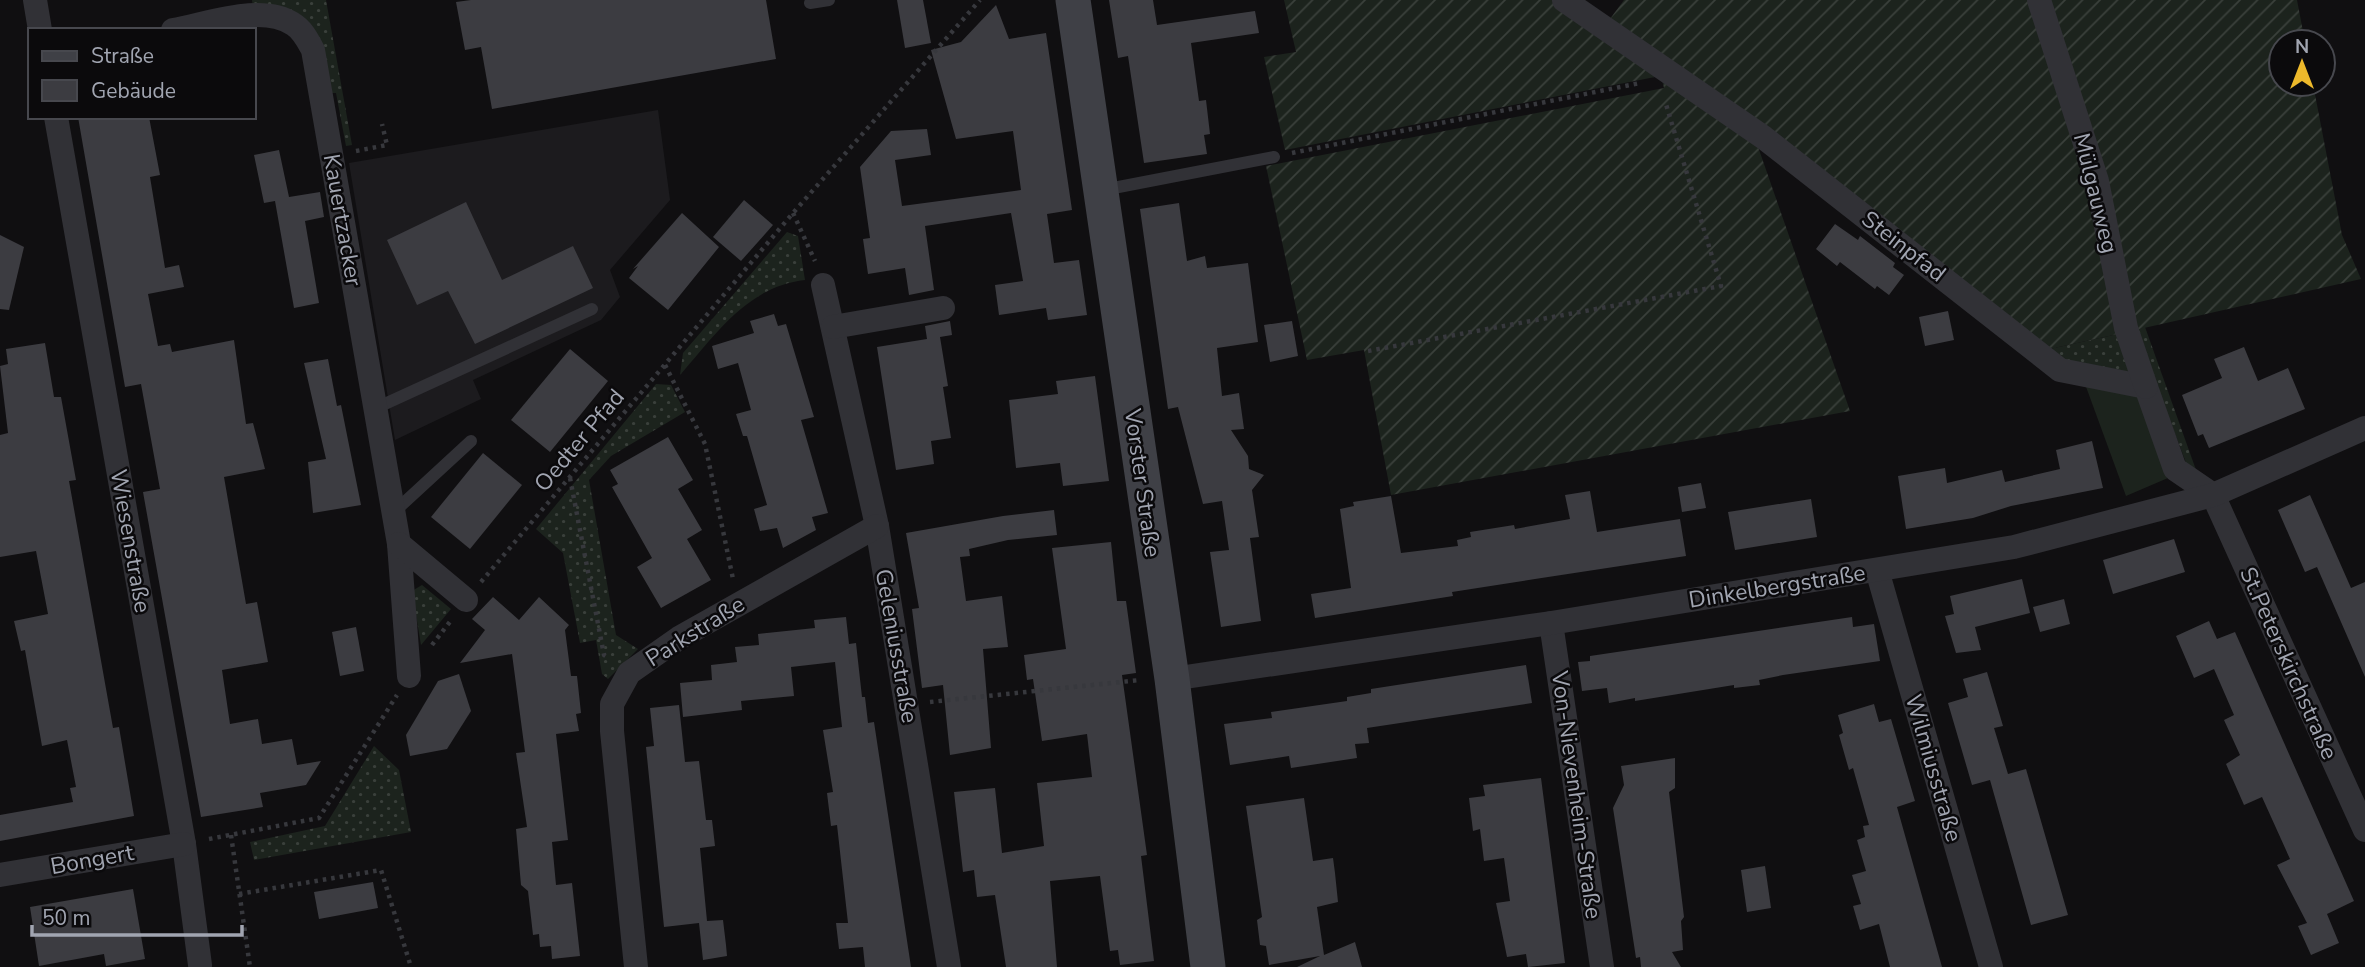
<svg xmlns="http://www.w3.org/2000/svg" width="2365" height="967" viewBox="0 0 2365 967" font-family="'Nunito Sans',sans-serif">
  <defs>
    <pattern id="grass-dots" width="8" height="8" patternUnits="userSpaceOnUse" patternTransform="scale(1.75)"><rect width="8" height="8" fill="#1c231d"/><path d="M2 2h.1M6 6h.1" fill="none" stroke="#3a403b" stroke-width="1.8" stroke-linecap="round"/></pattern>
    <pattern id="garden-furrows" width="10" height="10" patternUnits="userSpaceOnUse" patternTransform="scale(1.75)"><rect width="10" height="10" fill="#1c231d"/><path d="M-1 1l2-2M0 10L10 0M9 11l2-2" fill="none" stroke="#3a403b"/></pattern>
  </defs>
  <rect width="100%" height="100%" fill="#100f11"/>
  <polygon fill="#1c1b1e" points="658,110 670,200 610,270 620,297 601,320 473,380 481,399 395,440 349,163"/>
  <g fill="url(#grass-dots)">
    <polygon points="252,0 326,0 352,145 346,146 336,93 329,93 324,55 253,8"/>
    <path d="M787 232 798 236 805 280C748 286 715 335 680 375L683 353Z"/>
    <polygon points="2145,327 2196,470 2190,473 2135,330"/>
    <polygon points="2118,334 2131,371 2128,374 2065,366 2045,350"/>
    <polygon points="656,384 671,385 685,412 611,456 589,480 616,635 638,649 608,679 602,674 596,640 580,643 563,553 536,529"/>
    <polygon points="422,585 451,609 421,645 412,591"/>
    <polygon points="374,746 399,770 411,832 254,860 250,842 325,826"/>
  </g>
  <polygon fill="#1c231d" points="2085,384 2139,395 2168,478 2126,496"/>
  <g fill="url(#garden-furrows)">
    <polygon points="1284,0 1552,0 1660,76 1285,150 1264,57 1296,52"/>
    <polygon points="1624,0 2029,0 2088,183 2118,334 2045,350 1607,23"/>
    <polygon points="2046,0 2297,0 2305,42 2281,42 2281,84 2313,84 2342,235 2361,279 2135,330"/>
    <polygon points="1662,80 1756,141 1850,411 1391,495 1364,350 1307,360 1266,166 1664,88"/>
  </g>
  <g fill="#3c3c41">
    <polygon points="471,0 766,0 776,59 492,109 481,47 465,50 456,2"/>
    <polygon points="897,0 923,0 931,43 905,48"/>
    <polygon points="1109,0 1153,0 1157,25 1255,11 1259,33 1191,43 1199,101 1206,100 1210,134 1204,135 1207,154 1144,163 1128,56 1118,58"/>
    <polygon points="996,5 1009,39 1046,33 1072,210 1047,214 1054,263 1079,260 1087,315 1048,320 1046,308 999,315 995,285 1023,281 1011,213 925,226 934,290 909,295 905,268 868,274 863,239 870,238 860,167 891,131 927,129 931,155 895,160 902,206 1021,190 1013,131 956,139 931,50 961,42"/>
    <polygon points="78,117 149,117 160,175 150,177 165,268 179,265 184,287 148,294 158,346 170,344 172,352 234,340 246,424 253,423 265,469 224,477 246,604 257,602 268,662 222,670 230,724 258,719 262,744 292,739 297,765 321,761 306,785 260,793 263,807 201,817 143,492 160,489 141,384 125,387"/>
    <polygon points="279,150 289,197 320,192 324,217 305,221 319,303 294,308 275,201 264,203 254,155"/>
    <polygon points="744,200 773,225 741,261 713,237"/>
    <polygon points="466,202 502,280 573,246 593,288 475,344 448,291 417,305 387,240"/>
    <polygon points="1179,203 1187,261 1205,256 1207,268 1248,263 1258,342 1217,348 1222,396 1239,393 1244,429 1231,430 1248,456 1249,469 1264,475 1252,490 1259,537 1250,538 1261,621 1221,627 1210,552 1229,550 1222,501 1203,504 1178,407 1168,409 1140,209"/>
    <polygon points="682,213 719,247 668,310 629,278 638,266 633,269"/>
    <polygon points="1835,224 1858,240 1860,236 1895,263 1893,267 1904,275 1889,295 1877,286 1875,289 1840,262 1837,266 1816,249"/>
    <polygon points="0,235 24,247 9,310 0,309"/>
    <polygon points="1948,311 1954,340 1925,346 1919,317"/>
    <polygon points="774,314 778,326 786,324 814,417 801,420 828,513 812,517 816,530 783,548 777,528 760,531 754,509 767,505 747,436 743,436 736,414 751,410 738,363 718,369 712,346 754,333 750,321"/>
    <polygon points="950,321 952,335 940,337 948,386 943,387 951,438 931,441 934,464 896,470 877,347 927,339 925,326"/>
    <polygon points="1292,321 1298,356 1270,362 1264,325"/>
    <polygon points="45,343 54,397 61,397 76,480 69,481 113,728 119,727 134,816 0,841 0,815 73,802 70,788 76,787 67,740 42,746 25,650 21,651 14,621 48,614 36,551 0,557 0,435 8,433 0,366 8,364 6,349"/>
    <polygon points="2244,347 2258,381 2288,368 2305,409 2209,448 2203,434 2198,436 2182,395 2222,378 2214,359"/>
    <polygon points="570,349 608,381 550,452 511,420"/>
    <polygon points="328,359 337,406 341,405 361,505 313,513 308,462 326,459 304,363"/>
    <polygon points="1095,376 1109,481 1063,486 1060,463 1016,468 1009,400 1058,394 1056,381"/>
    <polygon points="668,437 693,480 678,489 702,530 687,539 711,580 661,608 637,567 652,558 612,487 618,484 610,470"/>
    <polygon points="2092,441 2103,488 2011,506 1973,518 1906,529 1898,476 1945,468 1947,483 2002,470 2005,482 2060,469 2056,450"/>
    <polygon points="483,453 522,485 470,549 431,517"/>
    <polygon points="1701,483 1706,508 1682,512 1678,487"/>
    <polygon points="1590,491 1597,532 1680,519 1686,556 1535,579 1452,592 1453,596 1315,618 1311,594 1351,588 1340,509 1354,506 1353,502 1391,496 1401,553 1458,546 1457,540 1471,537 1470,532 1514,525 1515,529 1570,519 1565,495"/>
    <polygon points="2310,495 2351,588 2365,582 2365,677 2317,567 2305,572 2278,510"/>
    <polygon points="1811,499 1817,537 1735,550 1728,512"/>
    <polygon points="1054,510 1057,535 1008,540 969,549 970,556 960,557 966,601 1002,596 1008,647 983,649 991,748 950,755 943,685 922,688 912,609 919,608 906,533 1003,516"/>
    <polygon points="2174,539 2185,572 2113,594 2103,560"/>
    <polygon points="1111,542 1117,601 1126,601 1136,673 1122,675 1147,855 1141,856 1154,961 1120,965 1118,950 1110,951 1100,876 1050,881 1057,967 1006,967 995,895 977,897 974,870 963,872 954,792 995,788 1002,853 1044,846 1037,783 1092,777 1087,734 1042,741 1033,679 1027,680 1024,655 1066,649 1052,548"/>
    <polygon points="2022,579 2030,613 1975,627 1981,650 1956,653 1945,616 1954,614 1950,596"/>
    <polygon points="493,597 519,620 539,597 569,625 565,630 571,676 577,676 581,713 576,714 579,731 556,734 568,840 552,842 556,885 572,883 580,956 552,959 551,946 540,947 539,934 533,935 528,891 521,885 516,829 527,827 516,753 525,752 512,654 460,663 485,630 472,619"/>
    <polygon points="2064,599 2070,624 2040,632 2033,607"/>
    <polygon points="846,617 849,644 856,643 862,697 865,697 868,723 874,722 911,967 865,967 863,947 839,949 836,923 848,923 837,825 831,826 827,793 833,792 823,730 842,727 835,662 791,667 794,696 741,701 742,710 683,717 680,683 712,680 711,665 737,662 735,647 759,645 758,634 815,628 814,620"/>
    <polygon points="1852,617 1853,627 1874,624 1880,661 1783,675 1759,680 1760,685 1734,688 1734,685 1635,701 1635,698 1609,703 1607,688 1582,691 1578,662 1590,661 1590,656"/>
    <polygon points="2209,621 2217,639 2235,632 2354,901 2327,914 2339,943 2311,955 2298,926 2307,923 2277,865 2290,859 2262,797 2244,805 2226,764 2240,755 2224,720 2234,715 2214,669 2194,678 2176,636"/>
    <polygon points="356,627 364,671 340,676 332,632"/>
    <polygon points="1526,665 1532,703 1367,728 1369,743 1355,744 1357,758 1291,768 1289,756 1230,765 1224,724 1272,718 1271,712 1347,701 1347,697 1371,693 1371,689"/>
    <polygon points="1987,672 2003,726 1994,728 2008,774 2026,769 2068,915 2031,925 1990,780 1972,785 1948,703 1968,697 1963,679"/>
    <polygon points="459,674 471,711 447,749 410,756 406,735 438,681"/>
    <polygon points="1874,704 1879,722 1891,719 1915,801 1897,807 1942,967 1890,967 1879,924 1860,930 1853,906 1861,904 1852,875 1866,871 1857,840 1865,837 1863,826 1869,825 1853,768 1849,770 1839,735 1843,733 1838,715"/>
    <polygon points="679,705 685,762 699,761 706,820 712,820 715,846 700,848 707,921 723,920 726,945 727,956 703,960 699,923 664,927 646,747 654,746 650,708"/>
    <polygon points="1675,758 1675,788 1669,792 1684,917 1681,921 1683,950 1672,952 1681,967 1641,967 1640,957 1636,958 1613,808 1624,785 1621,766"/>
    <polygon points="1541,778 1565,963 1528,967 1526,954 1507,957 1496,903 1510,901 1504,858 1484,861 1480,829 1473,831 1469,798 1485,796 1483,785"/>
    <polygon points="1304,798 1313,861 1333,858 1335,873 1338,902 1317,907 1324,955 1355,942 1362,967 1297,967 1320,956 1269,965 1266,946 1260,945 1257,920 1262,917 1246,806"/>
    <polygon points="1765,866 1771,908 1747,912 1741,870"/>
    <polygon points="373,882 378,908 319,919 314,892"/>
    <polygon points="133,889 145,959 106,966 104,954 39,966 30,907"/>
  </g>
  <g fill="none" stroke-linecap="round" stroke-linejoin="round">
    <g stroke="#37383d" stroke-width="4.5" stroke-dasharray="3.5 5" stroke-linecap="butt">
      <polyline points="356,151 387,145 382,124"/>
      <polyline points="1292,153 1640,83"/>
      <polyline points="793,213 815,261"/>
      <polyline points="1368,351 1721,286 1665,101"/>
      <polyline points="665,365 705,444 733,579"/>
      <polyline points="570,478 604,655 609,658"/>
      <polyline points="481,582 793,213 980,0"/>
      <polyline points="432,645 452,619"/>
      <polyline points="930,702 1140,680"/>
      <polyline points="231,835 250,967"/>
      <polyline points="209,839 319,818 397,695"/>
      <polyline points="239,894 381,870 411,967"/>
    </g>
    <g stroke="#313136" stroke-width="12">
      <polyline points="810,3 829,0"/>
      <polyline points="1103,190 1274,157"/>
      <polyline points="376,408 592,309"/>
      <polyline points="394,512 471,441"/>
    </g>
    <g stroke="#313136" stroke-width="24">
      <polyline points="35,0 40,30"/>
      <polyline points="1564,0 1763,137 2060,370 2146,387 2175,469 2213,495 2365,830"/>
      <polyline points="2039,0 2097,181 2126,328 2146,387"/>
      <path d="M173 30C208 24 262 3 293 24 303 30 308 41 313 50L399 544 409 676"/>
      <polyline points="56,117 184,844 200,965"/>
      <polyline points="823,285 877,526 949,967"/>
      <polyline points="833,327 943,308"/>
      <polyline points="399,544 466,600"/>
      <polyline points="1877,570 1991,967"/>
      <polyline points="1551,623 1602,967"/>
      <polyline points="1172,679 1551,623 2014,547 2213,495 2365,428"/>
      <polyline points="0,875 184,844"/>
      <polyline points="636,967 612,731 612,704 629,673 679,638 877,526"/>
    </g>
    <polyline stroke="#3f4046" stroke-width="35" points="1073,0 1172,679 1208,967"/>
  </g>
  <g text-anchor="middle" stroke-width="5" stroke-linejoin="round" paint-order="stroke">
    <g font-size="23" fill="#a1a5b1" stroke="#0b0a0c">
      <text transform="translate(2096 193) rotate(76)" y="8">Mülgauweg</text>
      <text transform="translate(343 220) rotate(80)" y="8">Kauertzacker</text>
      <text transform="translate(1904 246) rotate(38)" y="8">Steinpfad</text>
      <text transform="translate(579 440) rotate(-50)" y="8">Oedter Pfad</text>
      <text transform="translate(1143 483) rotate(82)" y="8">Vorster Straße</text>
      <text transform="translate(131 541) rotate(80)" y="8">Wiesenstraße</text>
      <text transform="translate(1777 586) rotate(-9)" y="8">Dinkelbergstraße</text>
      <text transform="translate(695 631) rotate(-32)" y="8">Parkstraße</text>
      <text transform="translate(897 646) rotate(80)" y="8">Geleniusstraße</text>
      <text transform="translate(2289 663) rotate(66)" y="8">St.Peterskirchstraße</text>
      <text transform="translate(1934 768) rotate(74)" y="8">Wilmiusstraße</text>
      <text transform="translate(1577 795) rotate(82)" y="8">Von-Nievenheim-Straße</text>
      <text transform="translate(92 859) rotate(-10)" y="8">Bongert</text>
    </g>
  </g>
  <rect x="28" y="28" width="228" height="91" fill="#0b0a0c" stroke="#47484e" stroke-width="2"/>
  <rect x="42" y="51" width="35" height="10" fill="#3f4046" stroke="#47484e" stroke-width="2"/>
  <text x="91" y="63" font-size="21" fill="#a1a5b1">Straße</text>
  <rect x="42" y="80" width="35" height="21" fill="#3c3c41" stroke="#47484e" stroke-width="2"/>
  <text x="91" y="98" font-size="21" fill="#a1a5b1">Gebäude</text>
  <g transform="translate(2302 63)"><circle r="33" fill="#0b0a0c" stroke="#47484e" stroke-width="2"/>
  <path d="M0-5L12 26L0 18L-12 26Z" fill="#edb92b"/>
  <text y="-10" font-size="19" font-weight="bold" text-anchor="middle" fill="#a1a5b1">N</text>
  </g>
  <path d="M32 925v10h210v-10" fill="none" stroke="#a1a5b1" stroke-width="3.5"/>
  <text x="42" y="925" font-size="21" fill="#a1a5b1" stroke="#0b0a0c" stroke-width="5" paint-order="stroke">50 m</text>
</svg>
